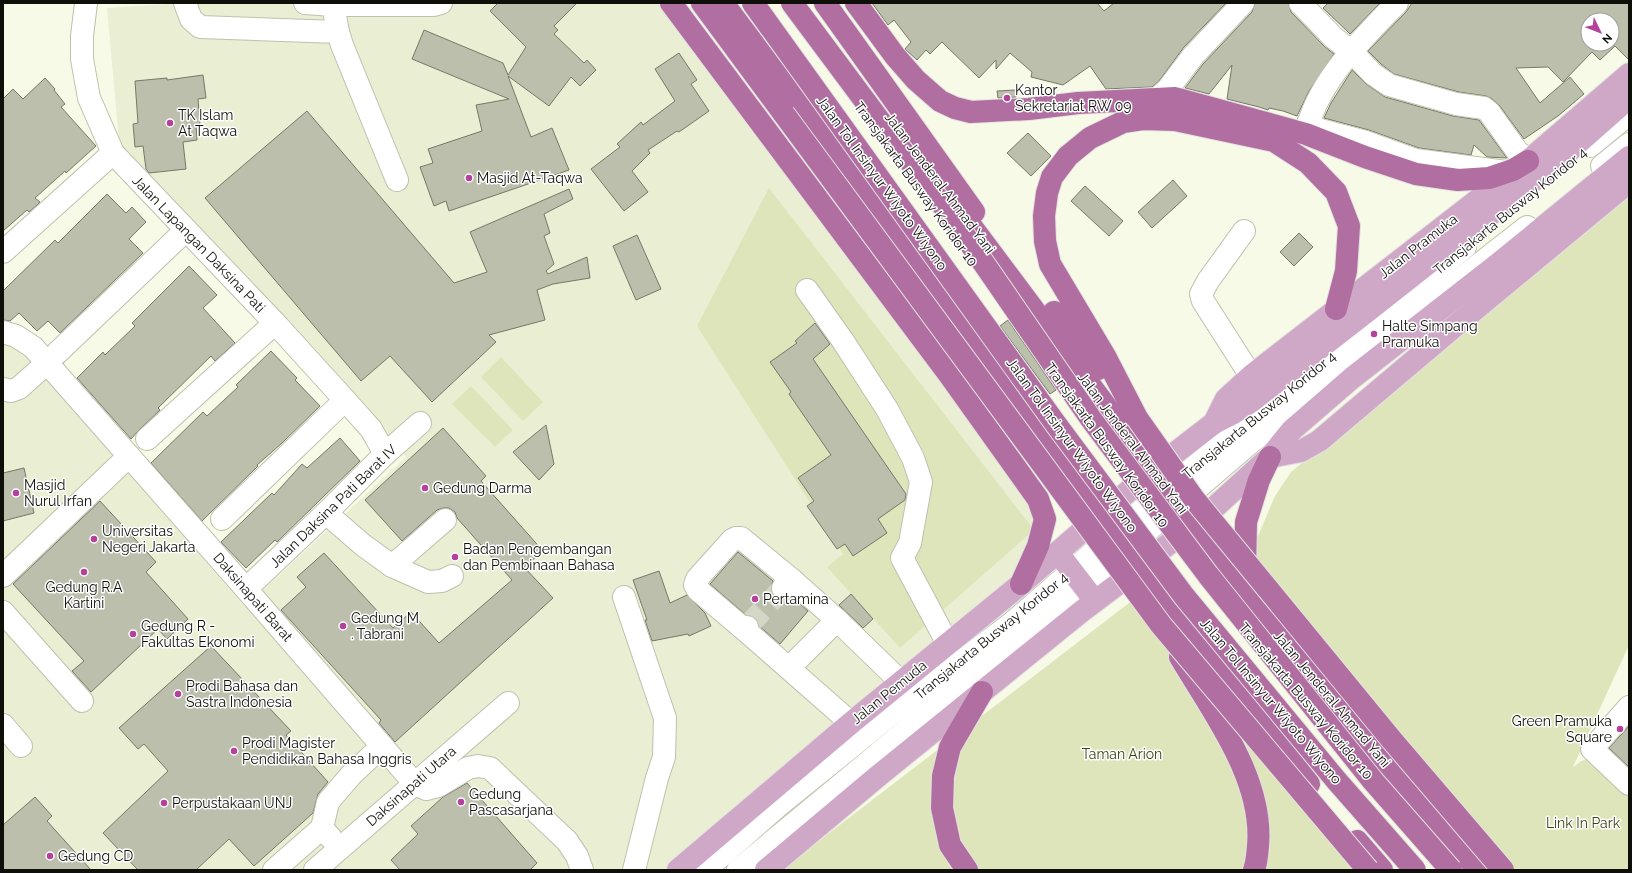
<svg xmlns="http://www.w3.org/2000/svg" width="1632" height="873" viewBox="0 0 1632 873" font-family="Raleway,sans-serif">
  <rect width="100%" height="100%" fill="#f7fae6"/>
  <polygon fill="#eaeed3" points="184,3 671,3 1038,499 1021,584 680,870 3,870 3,341 14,342 245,607 406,457 120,151 107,8"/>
  <g fill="#dfe5bb">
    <polygon points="769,188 1034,530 900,648 827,567 843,554 697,326"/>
    <polygon points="1629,195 1629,645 1573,767 1580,762 1596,754 1629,784 1629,870 1503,870 1254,563 1255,543 1275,496 1291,472"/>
    <polygon points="501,357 543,402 523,421 481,377"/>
    <polygon points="471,386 513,430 495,447 452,404"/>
    <polygon points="1142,593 1367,870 781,870"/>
  </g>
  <g fill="#bcbfac" stroke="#767967" fill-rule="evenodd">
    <polygon points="498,3 577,3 554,26 558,30 554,34 584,63 587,60 596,70 580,86 571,77 549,106 508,76 531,137 552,128 569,170 449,211 446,201 434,206 420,167 433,163 428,149 482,131 476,105 509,99 412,59 424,30 503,63 508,75 526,47 490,11"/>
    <polygon points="872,3 1097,3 1104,11 1114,3 1226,3 1184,47 1159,81 1152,87 1106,89 1090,66 1063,85 1031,77 1032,72 1010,53 996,69 996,60 979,78 942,42 930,54 926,50 917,60 905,49 911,42 894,20 888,25"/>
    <polygon points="1255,3 1288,3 1291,12 1325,47 1334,54 1309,91 1297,116 1283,111 1269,108 1268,110 1259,107 1227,99 1232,65 1209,94 1185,88 1203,64 1252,12"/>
    <polygon points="1328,3 1380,3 1350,34 1323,8"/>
    <path d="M1412 3H1629V60L1615 46 1600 60 1592 52 1563 82 1548 67 1516 68 1540 103 1570 77 1584 94 1558 116 1524 139 1499 105 1491 98 1486 96 1459 92 1394 74 1381 64 1368 51 1406 12ZM1588 20H1612V44H1588Z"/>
    <polygon points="679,53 697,80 691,84 709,111 679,132 677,131 648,150 650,153 632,171 648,192 624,211 591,169 620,147 617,144 641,122 643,125 675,101 655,69"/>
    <polygon points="1352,70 1366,84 1385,97 1453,116 1479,120 1507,158 1487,157 1474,145 1471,155 1419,148 1369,130 1324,118 1331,103"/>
    <polygon points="203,75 206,98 198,99 200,124 196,124 197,140 183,142 186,169 149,173 146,169 143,146 135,147 133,124 138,123 135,81 167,78 167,80"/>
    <polygon points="45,78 55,89 54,90 65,104 61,107 96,146 66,173 65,171 35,198 40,202 37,205 29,212 27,210 3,231 3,99 13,89 23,99"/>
    <polygon points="1015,90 1016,97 998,98 997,91"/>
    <polygon points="307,111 454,283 487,272 470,232 569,189 573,199 544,214 550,233 544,236 554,264 546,271 548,274 587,257 590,278 553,284 537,290 545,320 489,335 496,342 432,402 390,356 361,381 205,198"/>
    <polygon points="1028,133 1051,156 1031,176 1007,153"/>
    <polygon points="1173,180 1187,196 1152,228 1138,212"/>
    <polygon points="1085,186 1123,221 1109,236 1071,201"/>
    <polygon points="107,194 126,213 132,207 146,222 129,239 143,253 60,333 48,321 37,331 19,313 10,321 3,320 3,291 55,240 58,243"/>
    <polygon points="1299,233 1313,247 1294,266 1280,252"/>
    <polygon points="637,235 661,289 636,300 613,246"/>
    <polygon points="189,266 217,295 203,308 235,343 215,361 211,356 158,408 160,410 139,430 131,439 77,378 103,352 105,355 135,326 132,323"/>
    <polygon points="1008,320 1056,390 1050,394 1000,326"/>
    <polygon points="815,323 830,344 813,359 906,494 905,500 878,519 887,533 853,556 845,544 837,549 807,506 814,501 798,478 831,455 789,394 791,392 770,362 797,343 795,341"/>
    <polygon points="271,351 297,378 295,380 320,406 282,443 257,465 258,466 202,521 151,463 203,412 207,416 238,387 236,385"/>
    <polygon points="546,425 554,464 539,480 513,452"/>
    <polygon points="443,428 486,476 481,481 543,551 524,567 553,598 395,742 379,723 381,720 281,610 306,587 297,577 324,553 393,628 411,612 439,643 512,580 457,518 455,512 449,508 443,508 437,510 402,541 365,500"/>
    <polygon points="340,438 360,461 277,542 275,540 246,568 221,542 272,493 274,495 302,464 307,468"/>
    <polygon points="24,468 34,513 3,521 3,473"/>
    <polygon points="100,501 156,562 146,572 188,619 167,639 158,629 91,692 72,671 84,661 13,584"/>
    <polygon points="738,552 773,581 771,586 771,592 775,598 781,600 787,600 792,597 808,611 780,644 759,626 758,621 754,617 746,615 710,584"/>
    <polygon points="659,571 670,603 687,595 705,613 711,626 689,636 688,634 652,641 645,620 647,620 633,580"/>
    <polygon points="851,594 873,619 863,628 839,605"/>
    <polygon points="211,646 291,731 286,735 328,782 318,794 313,813 254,866 229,839 196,870 138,870 103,833 168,771 144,744 138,749 119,728"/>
    <polygon points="1629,726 1629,767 1609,748"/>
    <polygon points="467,783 537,863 530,870 400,870 391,860 418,834 411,826 443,797"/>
    <polygon points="35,797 52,816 47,821 91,870 3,870 3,825"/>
  </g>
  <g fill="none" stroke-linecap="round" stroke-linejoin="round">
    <polyline stroke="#d4d7c5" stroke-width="22" stroke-dasharray="22 11" stroke-linecap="butt" points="747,627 783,588"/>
    <g stroke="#bec1ae" stroke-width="24">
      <g id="minor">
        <polyline points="86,3 82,36 82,59 89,98 113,153 275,323 345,400 371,429 385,454"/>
        <polyline points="185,3 191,19 200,27 338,32"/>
        <polyline points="305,3 333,5 434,5 441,3"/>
        <polyline points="1300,3 1334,38 1352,52 1373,74 1389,85 1456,104 1484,108 1489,112 1517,151 1528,161"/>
        <polyline points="333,5 338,32 342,45 397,180"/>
        <polyline points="1157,99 1168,89 1193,56 1243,3"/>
        <polyline points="1308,123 1320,130 1366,142 1416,160 1506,172"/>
        <path d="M1306 134C1316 83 1362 39 1397 3"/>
        <polyline points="1590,146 1629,114"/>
        <polyline points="1602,166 1629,144"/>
        <polyline points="1244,231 1208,281 1201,294 1203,301 1251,376"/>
        <polyline points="3,252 113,153"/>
        <polyline points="807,290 843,341 887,409 913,458 921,482 910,543 902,558 948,644"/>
        <polyline points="3,332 16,336 33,347 246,589 415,784 426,789 438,786 468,768 478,766 490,768 567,841 577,856 582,870"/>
        <polyline points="57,353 186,230"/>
        <polyline points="3,389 11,391 19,388 47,363"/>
        <polyline points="147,439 275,323"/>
        <polyline points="326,513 363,545 392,566 428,582 442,581 452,576"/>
        <polyline points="222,519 345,400"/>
        <polyline points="392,566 445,520"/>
        <polyline points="3,576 129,456"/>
        <polyline points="783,588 791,579 837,620 901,682"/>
        <polyline points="246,589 326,513 385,454 420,423"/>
        <polyline points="624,597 665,718 664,757 657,778 634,870"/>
        <polyline points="3,612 82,701"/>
        <polyline points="747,627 745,630 851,723"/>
        <polyline points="745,630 698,590 695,585 697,579 732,540 736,538 741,538 791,579"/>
        <polyline points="789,668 837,620"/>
        <polyline points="1629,707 1592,749 1629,784"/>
        <polyline points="3,725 21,746"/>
        <polyline points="322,828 328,802 351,775 382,746"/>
        <polyline points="274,870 322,828 331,838"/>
        <polyline points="315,870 508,703"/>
        <polyline points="705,870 778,806 888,717 1012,623 1150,503 1465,247"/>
        <polyline points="738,870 914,724 1061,605 1250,443 1527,227"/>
      </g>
    </g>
    <g stroke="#e2e2e1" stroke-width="24">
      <g id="major">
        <polyline points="1214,423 1232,414 1252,401 1365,313 1553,165 1629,98"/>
        <polyline points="1270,457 1301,451 1319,441 1449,331 1629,182"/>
        <polyline points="1058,553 1095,601"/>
        <polyline points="678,870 851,723 1021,584 1153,470 1214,423 1226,399 1251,376 1528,161 1629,74"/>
        <polyline points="766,870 878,776 1082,611 1126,578 1215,507 1270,457 1292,430 1352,378 1498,264 1629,157"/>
      </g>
    </g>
    <g stroke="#e2e2e1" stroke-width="24">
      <g id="highway">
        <polyline points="671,3 950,376 1038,499 1045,519 1038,546 1021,584"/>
        <polyline points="702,3 784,114"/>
        <polyline points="723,3 888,223 1114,534 1309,784"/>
        <polyline points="825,3 974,212"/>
        <polyline points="856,3 895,56 916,80 940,101 955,108 971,112 1029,109 1078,103 1175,98 1306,134 1365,157 1416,174 1458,180 1489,178 1513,170 1528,161"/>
        <polyline points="954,203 1262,615 1376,753 1478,870"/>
        <polyline points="1054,312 1098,369"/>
        <polyline points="1137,418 1106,358 1050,264 1045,241 1044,216 1047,193 1052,177 1068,156 1090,138 1123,122 1143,119 1175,120 1274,141 1308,163 1336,192 1349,226 1346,271 1336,309"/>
        <polyline points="1245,573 1246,522 1259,480 1270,457"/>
        <path d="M1180 657C1213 713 1264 779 1258 846 1257 855 1257 862 1254 870"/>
        <polyline points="1357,841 1382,870"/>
        <polyline points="967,870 950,845 942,808 943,776 950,747 982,692"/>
      </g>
    </g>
    <use href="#minor" stroke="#fff" stroke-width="22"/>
    <use href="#major" stroke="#d0a8c7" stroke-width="22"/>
    <use href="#highway" stroke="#b16ea1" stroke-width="22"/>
    <g stroke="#e2e2e1" stroke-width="24" stroke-linecap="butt">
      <g id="highway-bridge">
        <polyline points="753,3 1055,423 1184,596 1336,780 1415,870"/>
        <polyline points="792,3 956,223 1091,419 1208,575 1373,781 1451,870"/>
        <polyline points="784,114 1161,625 1368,870"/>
        <polyline points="1137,418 1194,499 1391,739 1503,870"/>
      </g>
    </g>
    <use href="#highway-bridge" stroke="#b16ea1" stroke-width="22"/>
  </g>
  <g fill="#b4429d" stroke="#fff" stroke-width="1.5">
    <circle cx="1007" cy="98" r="4"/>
    <circle cx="170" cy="123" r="4"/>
    <circle cx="469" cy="178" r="4"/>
    <circle cx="1374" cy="334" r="4"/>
    <circle cx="425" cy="488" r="4"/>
    <circle cx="16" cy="493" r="4"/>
    <circle cx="94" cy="539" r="4"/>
    <circle cx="455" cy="557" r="4"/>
    <circle cx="84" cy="572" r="4"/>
    <circle cx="755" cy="599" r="4"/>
    <circle cx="343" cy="626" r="4"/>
    <circle cx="133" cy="634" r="4"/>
    <circle cx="178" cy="694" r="4"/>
    <circle cx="1620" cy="729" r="4"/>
    <circle cx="234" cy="751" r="4"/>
    <circle cx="461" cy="802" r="4"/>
    <circle cx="164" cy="803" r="4"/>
    <circle cx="50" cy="856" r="4"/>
  </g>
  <g text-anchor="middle" stroke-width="3" stroke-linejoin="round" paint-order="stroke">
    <g font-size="14" fill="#0e0f09" stroke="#fff" text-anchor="start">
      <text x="1015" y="95">Kantor<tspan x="1015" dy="16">Sekretariat RW 09</tspan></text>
      <text x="178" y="120">TK Islam<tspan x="178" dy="16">At Taqwa</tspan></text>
      <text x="477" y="183">Masjid At-Taqwa</text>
      <text x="1382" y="331">Halte Simpang<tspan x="1382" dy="16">Pramuka</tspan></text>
      <text x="24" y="490">Masjid<tspan x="24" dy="16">Nurul Irfan</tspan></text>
      <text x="433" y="493">Gedung Darma</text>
      <text x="102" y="536">Universitas<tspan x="102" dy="16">Negeri Jakarta</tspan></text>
      <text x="463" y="554">Badan Pengembangan<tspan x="463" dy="16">dan Pembinaan Bahasa</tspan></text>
      <text x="84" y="592" text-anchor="middle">Gedung R.A<tspan x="84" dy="16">Kartini</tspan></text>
      <text x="763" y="604">Pertamina</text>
      <text x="351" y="623">Gedung M<tspan x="351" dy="16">. Tabrani</tspan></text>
      <text x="141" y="631">Gedung R -<tspan x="141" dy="16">Fakultas Ekonomi</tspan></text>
      <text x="186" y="691">Prodi Bahasa dan<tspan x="186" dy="16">Sastra Indonesia</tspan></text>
      <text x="1612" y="726" text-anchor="end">Green Pramuka<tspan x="1612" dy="16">Square</tspan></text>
      <text x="242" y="748">Prodi Magister<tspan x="242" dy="16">Pendidikan Bahasa Inggris</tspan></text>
      <text x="469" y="799">Gedung<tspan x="469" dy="16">Pascasarjana</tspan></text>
      <text x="172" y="808">Perpustakaan UNJ</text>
      <text x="58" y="861">Gedung CD</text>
    </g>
    <g font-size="14" fill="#0e0f09" stroke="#fff">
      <text transform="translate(882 183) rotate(54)" y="5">Jalan Tol Insinyur Wiyoto Wiyono</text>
      <text transform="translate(940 183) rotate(53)" y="5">Jalan Jenderal Ahmad Yani</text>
      <text transform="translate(916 184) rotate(54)" y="5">Transjakarta Busway Koridor 10</text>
      <text transform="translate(1510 211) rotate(-39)" y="5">Transjakarta Busway Koridor 4</text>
      <text transform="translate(199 244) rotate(46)" y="5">Jalan Lapangan Daksina Pati</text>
      <text transform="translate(1418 246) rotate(-38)" y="5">Jalan Pramuka</text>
      <text transform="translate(1259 415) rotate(-39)" y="5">Transjakarta Busway Koridor 4</text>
      <text transform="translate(1133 443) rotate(53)" y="5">Jalan Jenderal Ahmad Yani</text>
      <text transform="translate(1072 445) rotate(54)" y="5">Jalan Tol Insinyur Wiyoto Wiyono</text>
      <text transform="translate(1107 445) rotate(54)" y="5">Transjakarta Busway Koridor 10</text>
      <text transform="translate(333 506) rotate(-44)" y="5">Jalan Daksina Pati Barat IV</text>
      <text transform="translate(253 597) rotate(49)" y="5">Daksinapati Barat</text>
      <text transform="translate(991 636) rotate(-39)" y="5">Transjakarta Busway Koridor 4</text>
      <text transform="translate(889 692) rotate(-39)" y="5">Jalan Pemuda</text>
      <text transform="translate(1332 699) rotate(50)" y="5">Jalan Jenderal Ahmad Yani</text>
      <text transform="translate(1271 701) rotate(50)" y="5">Jalan Tol Insinyur Wiyoto Wiyono</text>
      <text transform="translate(1306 701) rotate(50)" y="5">Transjakarta Busway Koridor 10</text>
      <text transform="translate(411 786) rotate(-41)" y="5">Daksinapati Utara</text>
    </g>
    <g font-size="14" fill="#3e4213" stroke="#fff">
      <text x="1122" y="759">Taman Arion</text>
      <text x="1583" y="828">Link In Park</text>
    </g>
  </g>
  <rect width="1632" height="873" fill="none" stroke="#0e0f09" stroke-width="8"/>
  <g transform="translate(1600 32) rotate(133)"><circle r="19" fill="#ffffff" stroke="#9f9f9d"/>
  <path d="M0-3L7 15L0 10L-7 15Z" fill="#b4429d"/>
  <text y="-6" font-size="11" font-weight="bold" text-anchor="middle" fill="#0e0f09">N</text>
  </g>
</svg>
